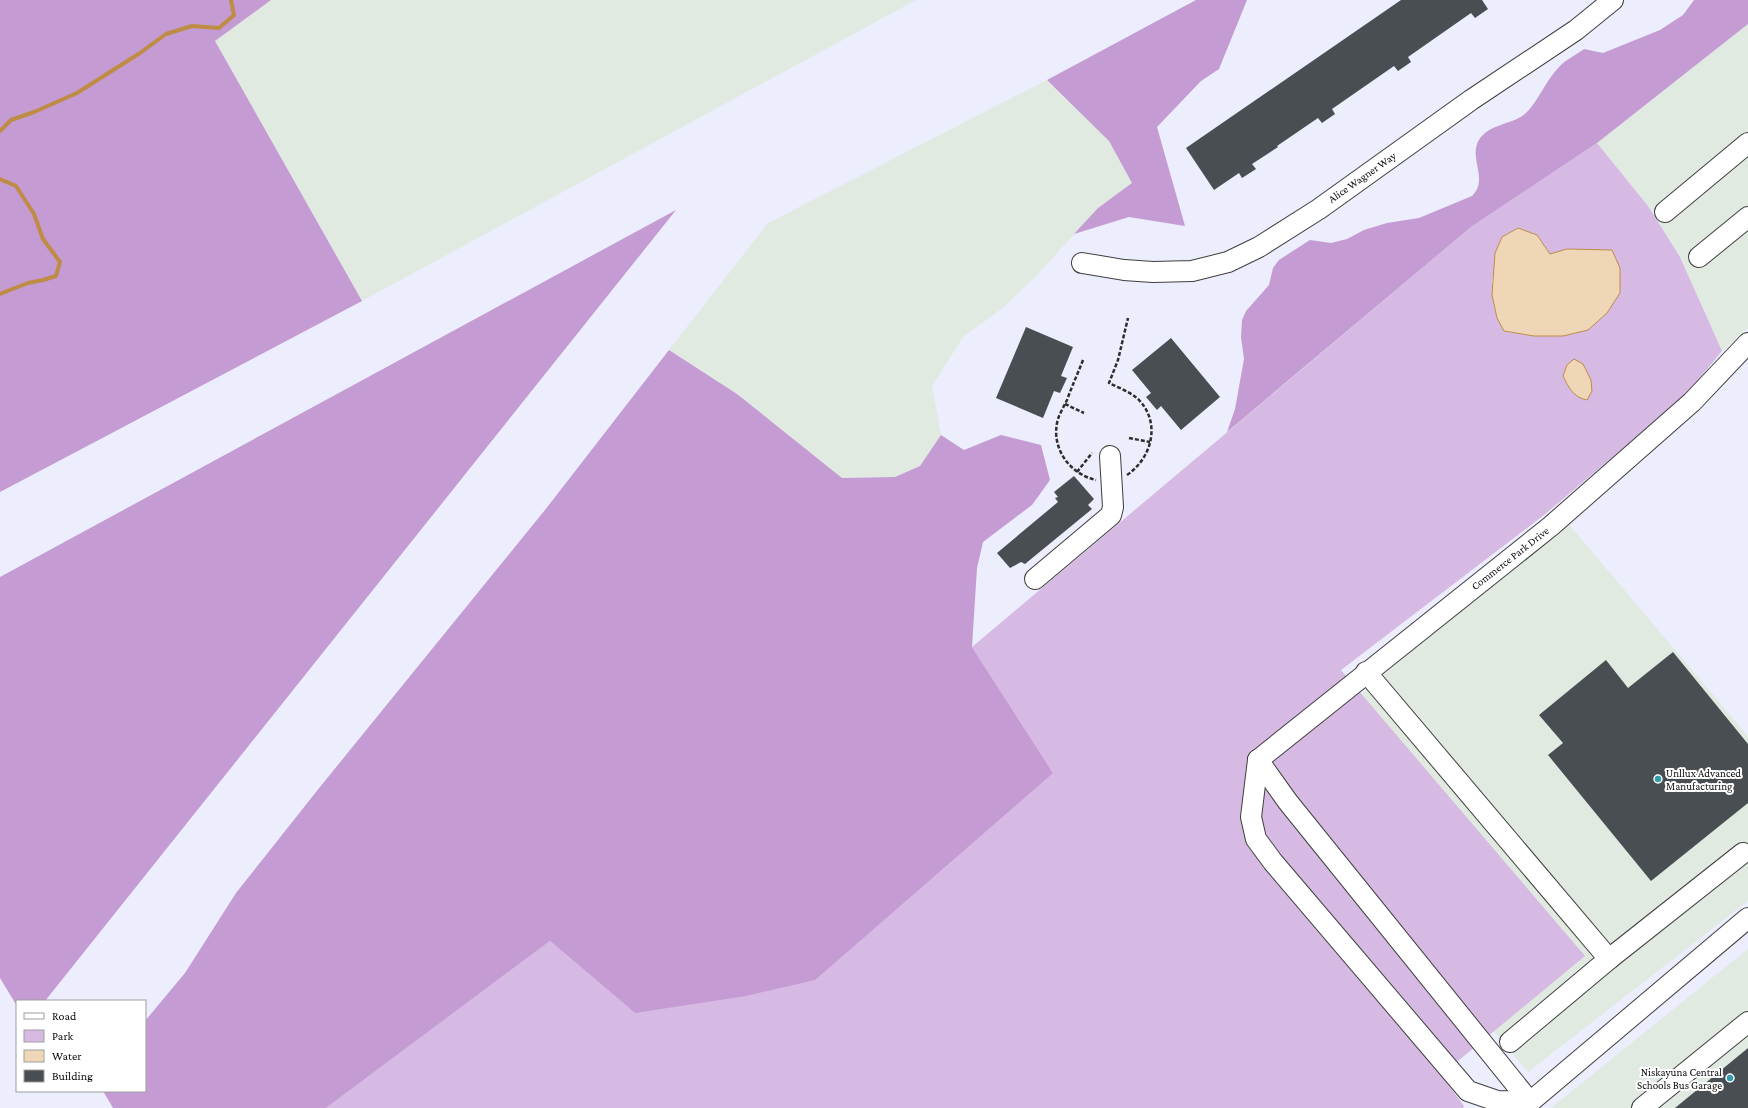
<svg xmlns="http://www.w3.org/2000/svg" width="1748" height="1108" viewBox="0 0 1748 1108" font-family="'Crimson Pro',serif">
  <rect width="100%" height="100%" fill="#ecedfd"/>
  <g fill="#e1eae1">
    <polygon points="271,0 916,0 362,301 215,41"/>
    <polygon points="1748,24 1748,328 1722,351 1680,257 1648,206 1597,143"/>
    <polygon points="1047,80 1109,141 1132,183 1098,208 1038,274 1004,307 963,337 932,386 941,435 920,466 895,477 842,478 737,394 669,350 768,223"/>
    <polygon points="1566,521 1748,736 1748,901 1528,1072 1296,797 1302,744"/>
    <polygon points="1748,949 1748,1108 1551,1108"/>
  </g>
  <path fill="#d6bae3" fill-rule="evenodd" d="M1597 143 1648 206 1680 257 1722 351 1685 396 1544 515 1341 670 1585 956 1441 1075 1464 1106 1463 1108H326L550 941 635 1013 1053 773 972 647 1471 227ZM1518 228 1537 235 1550 254 1497 318 1492 295V280L1502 237Z"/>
  <g fill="#c49bd2">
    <polygon points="0,0 271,0 215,41 362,301 0,492"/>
    <polygon points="1196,0 1247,0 1219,69 1201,81 1157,127 1185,226 1129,217 1074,234 1098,208 1132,183 1109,141 1047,80"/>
    <path d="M1694 0H1748V24L1597 143 1471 227 1227 432 1235 409 1244 359 1241 337 1242 320 1246 311 1269 285 1273 268 1279 260 1310 240 1331 243 1347 239 1364 230 1387 223 1419 218 1472 196C1488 180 1471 162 1477 144 1485 123 1513 126 1527 112 1538 101 1547 79 1559 67 1565 60 1576 55 1584 49L1603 53 1660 30 1683 15Z"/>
    <polygon points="676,210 45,1001 17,1001 17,1006 0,978 0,577"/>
    <polygon points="669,350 737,394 842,478 895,477 920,466 941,435 964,450 1001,435 1041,445 1050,480 1032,505 983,542 977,568 972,647 1053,773 815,980 746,996 635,1013 550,941 326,1108 113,1108 103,1091 145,1091 145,1021 185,973 236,893 320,787 545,510"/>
  </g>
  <g fill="#efd6b6" stroke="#be8c45">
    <polygon points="1518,228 1537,235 1550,254 1567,249 1612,250 1620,268 1620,293 1607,313 1588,330 1563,336 1534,336 1504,331 1497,318 1492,295 1495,253 1502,237"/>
    <path d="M1574 359 1583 364 1591 380 1592 391 1587 400C1573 397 1569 388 1563 376L1567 365Z"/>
  </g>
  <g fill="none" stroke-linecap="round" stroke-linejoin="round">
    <g stroke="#be8c45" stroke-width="4">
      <polyline points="0,131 11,120 34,112 77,93 140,53 166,34 192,26 219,28 234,15 231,0"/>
      <polyline points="0,179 16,186 34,214 43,239 60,262 56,276 43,280 28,283 0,294"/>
    </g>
  </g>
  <g fill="#494e53">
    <polygon points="1401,0 1482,0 1488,9 1475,18 1471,13 1408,57 1411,62 1398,71 1394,66 1332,109 1335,114 1322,123 1318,118 1277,146 1278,147 1252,164 1256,169 1242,178 1239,173 1214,190 1186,148"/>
    <polygon points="1026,327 1073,347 1061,376 1067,378 1060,393 1054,391 1043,418 996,398"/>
    <polygon points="1171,338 1220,397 1181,430 1161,406 1157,410 1146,397 1151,393 1132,370"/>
    <polygon points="1074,476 1094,499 1088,505 1092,509 1025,564 1021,562 1010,568 997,553 1058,502 1055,498 1058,497 1054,492"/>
    <polygon points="1673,652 1748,744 1748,803 1651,881 1548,755 1563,743 1539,715 1606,660 1628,688"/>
    <polygon points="1748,1048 1748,1108 1675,1108"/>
  </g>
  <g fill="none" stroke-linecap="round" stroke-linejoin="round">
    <g stroke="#3f3f3f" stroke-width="22">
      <g id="minor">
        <polyline points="1665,212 1748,143"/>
        <polyline points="1699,257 1748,217"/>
        <polyline points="1082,263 1124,270 1153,272 1192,271 1228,262 1259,247 1319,209 1471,100 1576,30 1613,0"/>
        <polyline points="1035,579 1111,515 1113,507 1110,456"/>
        <polyline points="1366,672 1609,959"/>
        <polyline points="1258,760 1251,817 1256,839 1273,862 1468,1091 1497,1101 1530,1102 1748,918"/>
        <polyline points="1258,760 1551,526 1692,402 1748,343"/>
        <polyline points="1258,760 1288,802 1530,1102"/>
        <polyline points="1510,1042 1609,959 1743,853"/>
        <polyline points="1642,1108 1748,1022"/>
      </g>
    </g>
    <g stroke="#2e2e2e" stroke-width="2.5" stroke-dasharray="4 2" stroke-linecap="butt">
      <path d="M1083 360C1078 373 1072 386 1067 400 1064 406 1060 413 1058 419 1050 447 1069 474 1096 480"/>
      <polyline points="1065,404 1084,413"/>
      <polyline points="1129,438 1150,442"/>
      <polyline points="1077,472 1092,453"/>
      <path d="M1127 475C1152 458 1161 423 1139 400 1131 392 1119 388 1109 383L1118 360 1128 318"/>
    </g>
    <use href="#minor" stroke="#fff" stroke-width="20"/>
  </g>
  <g fill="#339cac" stroke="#fff" stroke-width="1.5">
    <circle cx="1658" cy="779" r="4"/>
    <circle cx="1730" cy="1078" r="4"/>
  </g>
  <g text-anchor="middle" stroke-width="4" stroke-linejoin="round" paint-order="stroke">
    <g font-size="11" fill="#0c0c0c" stroke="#fff">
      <text transform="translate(1362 177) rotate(-35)" y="4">Alice Wagner Way</text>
      <text transform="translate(1510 558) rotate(-38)" y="4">Commerce Park Drive</text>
    </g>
    <g font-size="11" fill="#0c0c0c" stroke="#fff" text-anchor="start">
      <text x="1666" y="777">Unllux Advanced<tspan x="1666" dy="13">Manufacturing</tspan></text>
      <text x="1722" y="1076" text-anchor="end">Niskayuna Central<tspan x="1722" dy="13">Schools Bus Garage</tspan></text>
    </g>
  </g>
  <rect x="16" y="1000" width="130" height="92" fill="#ffffff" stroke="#9e9e9e"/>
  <rect x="24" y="1013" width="20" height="6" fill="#ffffff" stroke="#9e9e9e"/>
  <text x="52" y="1020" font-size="12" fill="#0c0c0c">Road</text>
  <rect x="24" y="1030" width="20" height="12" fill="#d6bae3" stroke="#9e9e9e"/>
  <text x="52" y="1040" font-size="12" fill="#0c0c0c">Park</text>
  <rect x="24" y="1050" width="20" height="12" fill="#efd6b6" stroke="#9e9e9e"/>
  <text x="52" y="1060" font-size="12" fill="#0c0c0c">Water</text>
  <rect x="24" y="1070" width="20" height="12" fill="#494e53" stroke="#9e9e9e"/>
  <text x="52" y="1080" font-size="12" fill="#0c0c0c">Building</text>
</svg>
